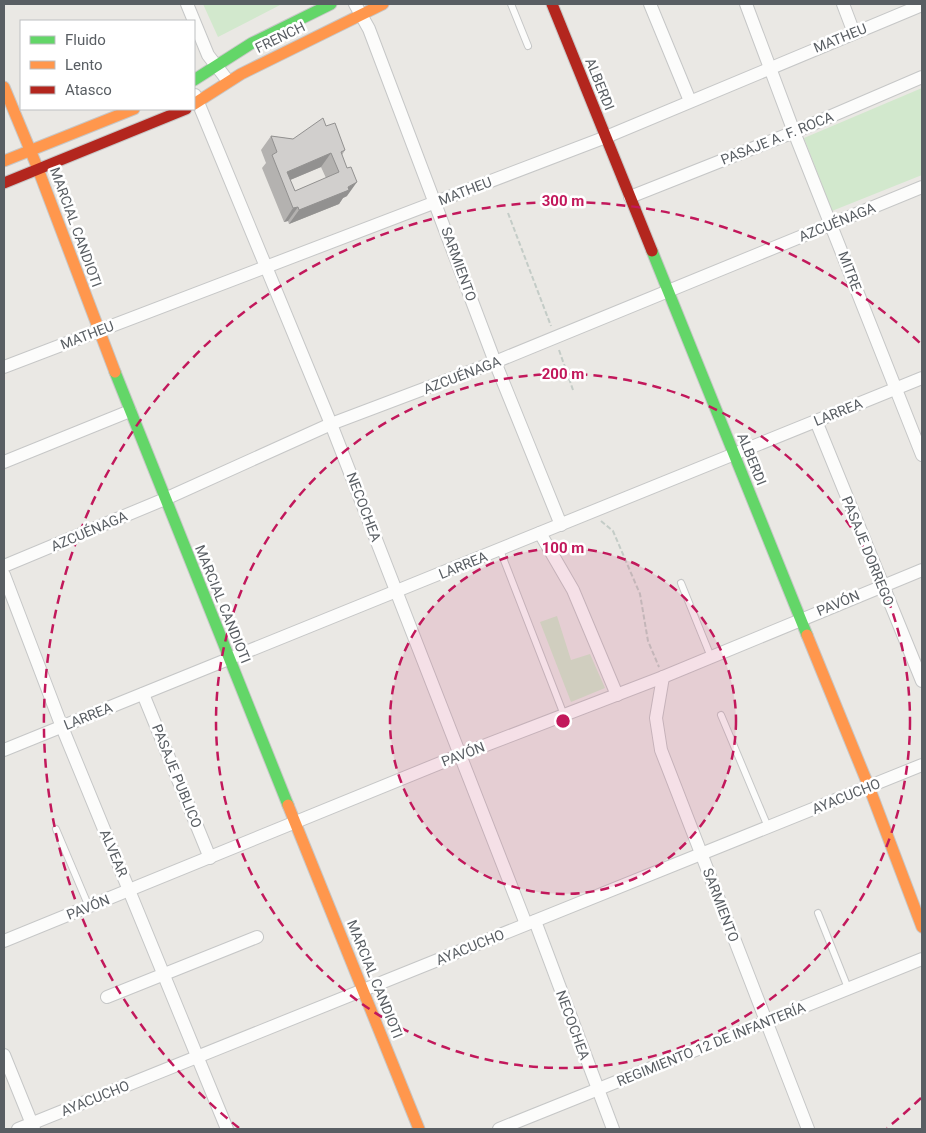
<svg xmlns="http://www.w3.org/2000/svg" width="926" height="1133" viewBox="0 0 926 1133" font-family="Roboto,sans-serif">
  <rect width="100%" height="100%" fill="#eae8e4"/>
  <g fill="#d2e8cd">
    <polygon points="203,4 282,4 218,37"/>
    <polygon points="922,88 922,175 832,211 804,138"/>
    <polygon points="557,616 571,660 590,654 605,688 571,702 540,622"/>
  </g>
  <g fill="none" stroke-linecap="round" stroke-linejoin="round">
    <g stroke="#c6c7c7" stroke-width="8">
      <g id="lane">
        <polyline points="511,4 528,46"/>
        <polyline points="500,550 564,715"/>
        <polyline points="681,583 711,657"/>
        <polyline points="721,715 768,827"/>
        <polyline points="56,829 89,907"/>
        <polyline points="818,913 848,988"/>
      </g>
    </g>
    <g stroke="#c6c7c7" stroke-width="14">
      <g id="street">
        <polyline points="187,4 208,55 228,81"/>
        <polyline points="355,4 369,29 495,362 561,525"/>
        <polyline points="650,4 690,101"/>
        <polyline points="746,4 794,132 922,455"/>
        <polyline points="843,4 854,33"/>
        <polyline points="195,95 331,424 526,924"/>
        <polyline points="630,197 794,132 922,77"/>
        <polyline points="4,367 606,137 922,5"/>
        <polyline points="816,421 922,681"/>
        <polyline points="4,462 130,411"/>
        <polyline points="540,533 573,590 617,695"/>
        <polyline points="4,566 165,499 331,424 495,362 922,187"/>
        <polyline points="4,575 62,727 227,1129"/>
        <polyline points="663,677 656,718 661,750 808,1129"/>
        <polyline points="143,694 210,858"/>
        <polyline points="4,750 922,378"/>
        <polyline points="535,921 613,1129"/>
        <polyline points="4,941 460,755 663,677 922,570"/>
        <polyline points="107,997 257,937"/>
        <polyline points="4,1055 34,1129"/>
        <polyline points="18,1129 922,765"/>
        <polyline points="499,1129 922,959"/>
      </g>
    </g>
    <g stroke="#c7c7c7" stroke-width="13">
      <g id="fast">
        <polyline points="194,80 252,43 331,4"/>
        <polyline points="652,251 807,635"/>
        <polyline points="115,372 288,805"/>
      </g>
    </g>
    <g stroke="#c7c7c7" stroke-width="13">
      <g id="slow">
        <polyline points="4,87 38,169 115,372"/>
        <polyline points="194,104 241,74 383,4"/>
        <polyline points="4,161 134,109"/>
        <polyline points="807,635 869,787 922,927"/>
        <polyline points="288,805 419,1129"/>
      </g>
    </g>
    <g stroke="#c7c7c7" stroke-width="13">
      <g id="jam">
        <polyline points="552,4 652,251"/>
        <polyline points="4,183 186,109"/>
      </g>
    </g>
    <g stroke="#c4ccc7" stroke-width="2" stroke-dasharray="5 2.5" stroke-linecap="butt">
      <polyline points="508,213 551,326"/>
      <polyline points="559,350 573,390"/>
      <polyline points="601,521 613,531 640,594 648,641 659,667"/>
    </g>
    <use href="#lane" stroke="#fcfcfb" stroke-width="6"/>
    <use href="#street" stroke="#fcfcfb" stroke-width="12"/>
    <use href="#fast" stroke="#63d668" stroke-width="11"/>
    <use href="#slow" stroke="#ff974d" stroke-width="11"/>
    <use href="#jam" stroke="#b3261e" stroke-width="11"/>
  </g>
  <path fill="#b4b2b0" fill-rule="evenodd" d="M326 126 345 150 342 155 347 196 343 198 339 204 289 224 288 221 284 222 262 168 266 163 261 150 271 136 293 139ZM321 167 326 178 295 191 290 180Z"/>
  <g fill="#929190">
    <polygon points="331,153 321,167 283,183 287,172"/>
    <polygon points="357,182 347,196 343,198 339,204 289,224 299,210 348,187"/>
    <polygon points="298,207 288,221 284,222 293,208"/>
  </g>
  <path fill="#d1cfcd" stroke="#929190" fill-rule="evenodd" d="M323 118 326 126 335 123 345 150 341 152 347 168 351 167 357 182 348 187 349 190 299 210 298 207 293 208 272 155 277 152 271 136 293 139ZM331 153 339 172 295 191 287 172Z"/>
  <circle cx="563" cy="721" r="173" fill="#c2185b" fill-opacity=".12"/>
  <g fill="none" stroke="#c2185b" stroke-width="2.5" stroke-dasharray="9 6">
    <circle cx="563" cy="721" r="173"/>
    <circle cx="563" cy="721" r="347"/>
    <path d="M921 1098A520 520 0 0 1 887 1128M239 1128A520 520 0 1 1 921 344"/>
  </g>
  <g text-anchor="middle" stroke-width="5" stroke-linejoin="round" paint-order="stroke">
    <g font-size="14" fill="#595e63" stroke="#fff">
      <text transform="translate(280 37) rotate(-26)" y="5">FRENCH</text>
      <text transform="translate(840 38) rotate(-22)" y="5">MATHEU</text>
      <text transform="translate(600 84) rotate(68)" y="5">ALBERDI</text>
      <text transform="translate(777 138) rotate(-22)" y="5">PASAJE A. F. ROCA</text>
      <text transform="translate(465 191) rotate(-21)" y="5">MATHEU</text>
      <text transform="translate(837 222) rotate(-22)" y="5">AZCUÉNAGA</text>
      <text transform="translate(76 227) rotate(70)" y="5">MARCIAL CANDIOTI</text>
      <text transform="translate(459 264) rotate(70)" y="5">SARMIENTO</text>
      <text transform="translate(850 271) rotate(69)" y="5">MITRE</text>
      <text transform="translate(87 335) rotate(-21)" y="5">MATHEU</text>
      <text transform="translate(462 375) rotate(-21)" y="5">AZCUÉNAGA</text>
      <text transform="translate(838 412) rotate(-22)" y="5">LARREA</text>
      <text transform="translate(752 459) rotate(68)" y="5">ALBERDI</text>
      <text transform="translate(364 507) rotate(69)" y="5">NECOCHEA</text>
      <text transform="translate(89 531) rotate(-23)" y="5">AZCUÉNAGA</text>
      <text transform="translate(868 551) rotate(68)" y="5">PASAJE DORREGO</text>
      <text transform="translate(463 565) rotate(-22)" y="5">LARREA</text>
      <text transform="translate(838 603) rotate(-23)" y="5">PAVÓN</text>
      <text transform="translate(223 604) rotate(68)" y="5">MARCIAL CANDIOTI</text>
      <text transform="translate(88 716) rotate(-22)" y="5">LARREA</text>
      <text transform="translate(463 754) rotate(-21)" y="5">PAVÓN</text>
      <text transform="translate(177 776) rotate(68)" y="5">PASAJE PUBLICO</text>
      <text transform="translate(846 796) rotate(-22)" y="5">AYACUCHO</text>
      <text transform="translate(114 853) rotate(67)" y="5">ALVEAR</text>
      <text transform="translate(721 905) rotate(69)" y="5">SARMIENTO</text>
      <text transform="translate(88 907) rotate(-22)" y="5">PAVÓN</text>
      <text transform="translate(470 947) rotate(-22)" y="5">AYACUCHO</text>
      <text transform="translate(375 979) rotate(68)" y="5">MARCIAL CANDIOTI</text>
      <text transform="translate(573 1025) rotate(70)" y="5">NECOCHEA</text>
      <text transform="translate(711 1044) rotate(-22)" y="5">REGIMIENTO 12 DE INFANTERÍA</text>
      <text transform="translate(95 1098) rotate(-22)" y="5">AYACUCHO</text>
    </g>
  </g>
  <circle cx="563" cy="721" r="8" fill="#c2185b" stroke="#fff" stroke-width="2.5"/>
  <g font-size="15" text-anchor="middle" font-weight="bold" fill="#c2185b" stroke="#fff" stroke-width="5" stroke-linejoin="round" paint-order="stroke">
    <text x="563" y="206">300 m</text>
    <text x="563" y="379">200 m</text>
    <text x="563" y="553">100 m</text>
  </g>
  <rect width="926" height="1133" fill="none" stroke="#595e63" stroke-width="10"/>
  <rect x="20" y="20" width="175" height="90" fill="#ffffff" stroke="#bdbfc1"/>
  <rect x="30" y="36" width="25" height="8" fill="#63d668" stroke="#bdbfc1"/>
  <text x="65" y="45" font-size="15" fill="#595e63">Fluido</text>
  <rect x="30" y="61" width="25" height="8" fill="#ff974d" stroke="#bdbfc1"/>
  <text x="65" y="70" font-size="15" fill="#595e63">Lento</text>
  <rect x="30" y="86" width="25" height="8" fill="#b3261e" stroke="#bdbfc1"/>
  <text x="65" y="95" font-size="15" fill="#595e63">Atasco</text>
</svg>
